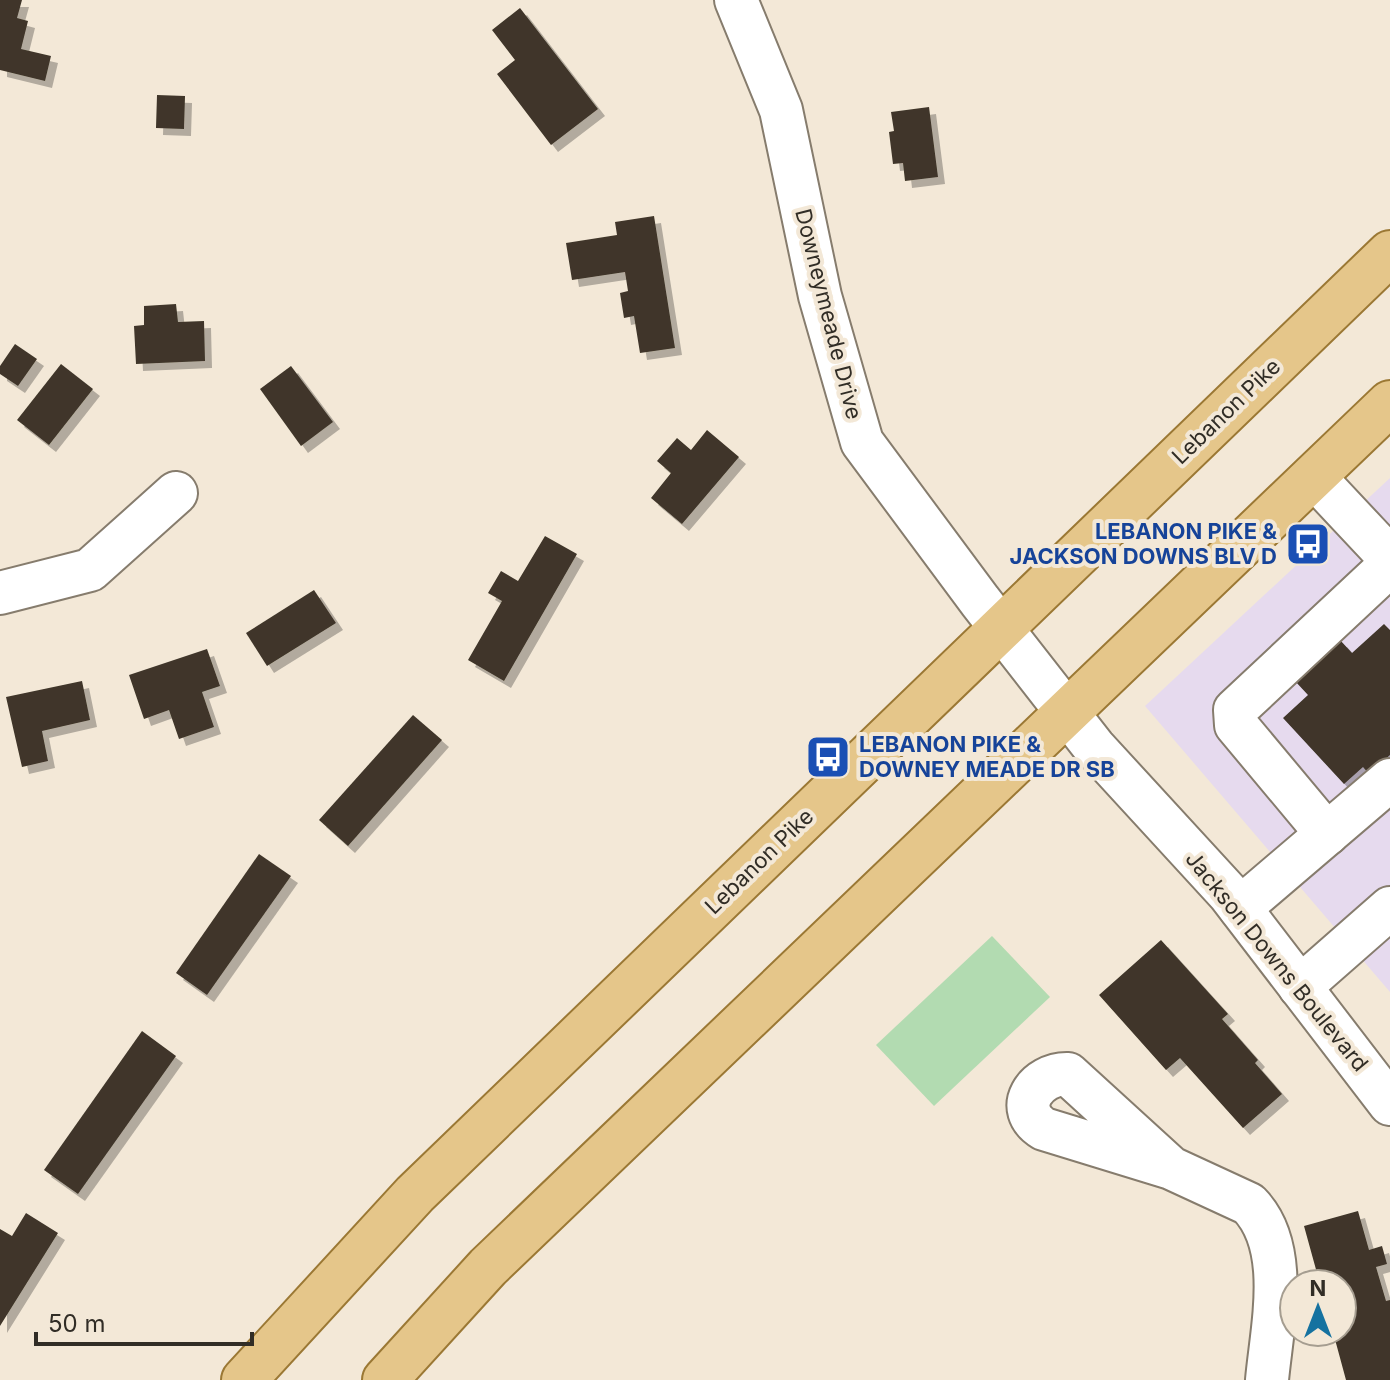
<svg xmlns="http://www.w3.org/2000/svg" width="1390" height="1380" viewBox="0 0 1390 1380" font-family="Inter,sans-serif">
  <defs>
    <filter id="shadow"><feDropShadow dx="7" dy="7" stdDeviation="0" flood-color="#0004"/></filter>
  </defs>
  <rect width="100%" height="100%" fill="#f3e8d7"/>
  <polygon fill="#e6daee" points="1390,478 1390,992 1145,706"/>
  <polygon fill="#b2dbb1" points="992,936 1050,997 934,1106 876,1045"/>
  <g fill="#3f3629" filter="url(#shadow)">
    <polygon points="0,0 22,0 17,18 28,21 21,49 51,56 45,81 0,70"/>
    <polygon points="520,8 598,109 551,145 497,74 515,60 492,30"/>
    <polygon points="157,95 185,96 184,129 156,128"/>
    <polygon points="929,107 938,177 905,181 903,163 893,164 889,132 894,131 891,112"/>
    <polygon points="654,216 675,348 640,353 634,316 624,318 620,293 628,291 625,272 572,280 566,243 617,235 615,222"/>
    <polygon points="176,304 178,322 204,321 205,361 136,364 134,326 144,325 144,306"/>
    <polygon points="15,344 37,359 18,386 0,374 0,366"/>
    <polygon points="61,364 93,389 49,445 17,420"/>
    <polygon points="291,366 333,422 301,446 260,389"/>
    <polygon points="707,430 739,457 682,524 651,498 671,473 657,461 677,438 691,450"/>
    <polygon points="545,536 577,554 504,681 468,660 502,601 488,593 501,571 518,581"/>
    <polygon points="314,590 336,623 267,666 246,633"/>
    <polygon points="1384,624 1390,630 1390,755 1369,774 1363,767 1344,784 1283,718 1308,695 1295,681 1340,640 1352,653"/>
    <polygon points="207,649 220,686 202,692 214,727 179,739 169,710 144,719 129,675"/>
    <polygon points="82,681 90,720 42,731 48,761 22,767 6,697"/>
    <polygon points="413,715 442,740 348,846 319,820"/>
    <polygon points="259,854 291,876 207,995 176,973"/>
    <polygon points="1161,940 1228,1014 1222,1019 1258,1060 1255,1063 1282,1094 1243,1128 1180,1058 1166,1070 1099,995"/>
    <polygon points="142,1031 176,1056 78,1194 44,1170"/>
    <polygon points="1358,1211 1369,1250 1382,1246 1387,1264 1376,1267 1386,1301 1390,1300 1390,1380 1346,1380 1333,1332 1342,1332 1342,1284 1320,1284 1304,1226"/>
    <polygon points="26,1213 58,1233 0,1326 0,1229 12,1236"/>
  </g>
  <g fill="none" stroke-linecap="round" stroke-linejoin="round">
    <g stroke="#867c6d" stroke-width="46">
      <g id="minor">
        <polyline points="736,0 781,110 820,296 862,442 980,601 1094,747 1229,894 1390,1104"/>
        <polyline points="1313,476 1390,558"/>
        <polyline points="0,593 90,570 176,493"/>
        <polyline points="1327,834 1236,725 1235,710 1390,565"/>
        <polyline points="1240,908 1390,780"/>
        <polyline points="1300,987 1390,908"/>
        <path d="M1171 1168 1068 1074C1036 1073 1011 1109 1044 1129L1171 1168 1249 1204C1291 1247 1272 1326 1267 1380"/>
      </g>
    </g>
    <g stroke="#9b7834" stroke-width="48">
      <g id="major">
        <polyline points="244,1380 415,1194 1390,253"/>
        <polyline points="385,1380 488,1267 1390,403"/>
      </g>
    </g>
    <use href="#minor" stroke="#fff" stroke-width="42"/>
    <use href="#major" stroke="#e5c68a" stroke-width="44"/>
  </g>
  <defs>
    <g id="bus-square" transform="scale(2.3)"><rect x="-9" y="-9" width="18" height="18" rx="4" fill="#1a4fb4" stroke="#f3e8d7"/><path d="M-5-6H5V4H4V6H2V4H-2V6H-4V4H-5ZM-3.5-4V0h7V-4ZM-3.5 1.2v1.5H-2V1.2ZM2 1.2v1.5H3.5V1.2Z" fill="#fff"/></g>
  </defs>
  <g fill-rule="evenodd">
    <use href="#bus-square" x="1308" y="544"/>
    <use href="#bus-square" x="828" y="757"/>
  </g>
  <g text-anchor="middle" stroke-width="8" stroke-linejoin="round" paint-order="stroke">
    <g font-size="22" fill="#312d26" stroke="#f3e8d7">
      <text transform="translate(829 314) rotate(76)" y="8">Downeymeade Drive</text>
      <text transform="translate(1226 411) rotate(-44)" y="8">Lebanon Pike</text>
      <text transform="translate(759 861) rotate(-44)" y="8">Lebanon Pike</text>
      <text transform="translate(1277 961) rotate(51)" y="8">Jackson Downs Boulevard</text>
    </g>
    <g font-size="22" font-weight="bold" fill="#164399" stroke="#f3e8d7" text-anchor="end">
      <text x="1277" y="539">LEBANON PIKE &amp;<tspan x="1277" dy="25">JACKSON DOWNS BLV D</tspan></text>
      <text x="859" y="752" text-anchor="start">LEBANON PIKE &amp;<tspan x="859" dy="25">DOWNEY MEADE DR SB</tspan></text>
    </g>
  </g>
  <g transform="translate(1318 1308)"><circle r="38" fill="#f3e8d7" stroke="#a59d90" stroke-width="2"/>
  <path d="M0-6L14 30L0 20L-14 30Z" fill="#1572a0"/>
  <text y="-12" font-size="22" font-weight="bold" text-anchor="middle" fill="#312d26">N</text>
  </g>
  <path d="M36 1332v12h216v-12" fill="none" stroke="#312d26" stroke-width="4"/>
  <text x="48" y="1332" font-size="24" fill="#312d26" stroke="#f3e8d7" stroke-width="6" paint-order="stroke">50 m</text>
</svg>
